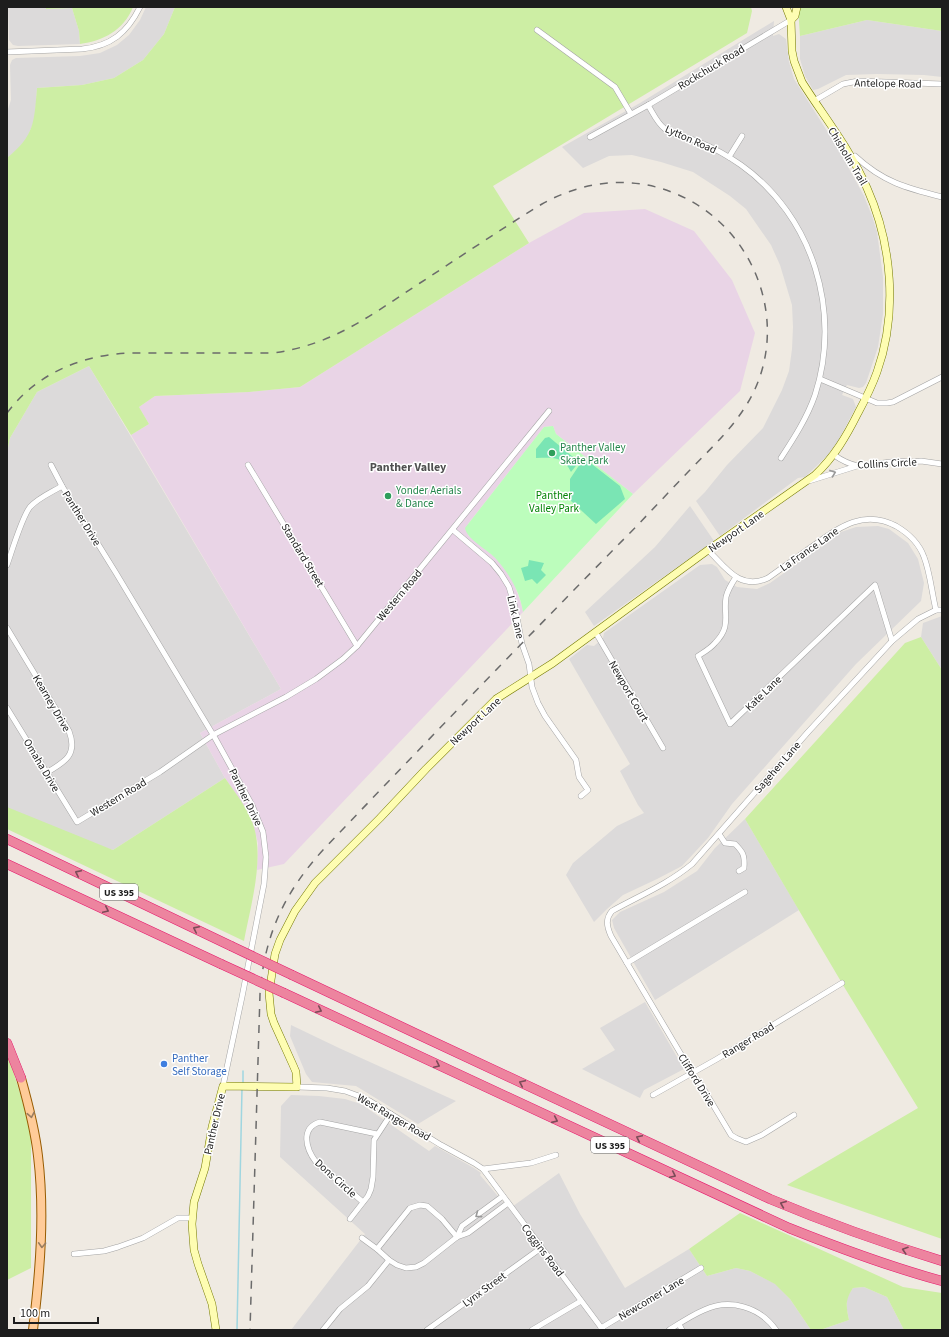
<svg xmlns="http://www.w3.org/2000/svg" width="949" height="1337" viewBox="0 0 949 1337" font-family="'Source Sans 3',sans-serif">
  <rect width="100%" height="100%" fill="#efeae2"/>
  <g fill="#dcdada">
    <polygon points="8,7 46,7 46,9 72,8 79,31 80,44 18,46 13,45 9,40"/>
    <polygon points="146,7 175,7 164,34 143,60 114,78 82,85 37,88 35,119 27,138 18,149 7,158 7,112 11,100 10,65 12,60 16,58 80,56 100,53 117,45 129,35 140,20"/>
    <polygon points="867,20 942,31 942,77 924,75 877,74 846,75 818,89 813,90 805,76 800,59 800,36"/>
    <polygon points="774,21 773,36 779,34 786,39 789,62 794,79 836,145 864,196 872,216 877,232 883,277 883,314 878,347 866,383 863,387 859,388 847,385 842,395 853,399 856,407 837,443 828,455 805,477 798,478 720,536 696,501 705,492 727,465 763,428 782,390 789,371 792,349 793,327 792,305 780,265 771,245 746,209 730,196 693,172 661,162 632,155 609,156 583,168 562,147 640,103"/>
    <polygon points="89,366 281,689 200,733 225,778 113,850 7,815 7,452 10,438 37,392"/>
    <polygon points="690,506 714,541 594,626 585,612 655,547"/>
    <polygon points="878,526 889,529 908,543 918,559 924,583 921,601 856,664 732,804 708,838 682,866 657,879 623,895 607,909 594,922 566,875 573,863 617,826 644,813 638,805 620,771 630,764 569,659 587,645 594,646 603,638 604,633 700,565 712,564 717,567 725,580 737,587 757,589 770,583 841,532 856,527"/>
    <polygon points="942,616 942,670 921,637 923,623"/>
    <polygon points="745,819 799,910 655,1000 614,928 612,920 620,912 664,892 697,871 715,848"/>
    <polygon points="645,1002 684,1069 644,1090 640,1098 582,1069 615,1050 600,1028"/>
    <polygon points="291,1025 339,1048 456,1101 418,1124 356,1086 312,1082 306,1074 290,1036"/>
    <polygon points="291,1095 319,1096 345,1099 361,1104 429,1151 435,1146 474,1168 481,1173 480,1175 509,1209 559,1173 580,1214 625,1288 689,1249 707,1276 736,1268 750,1271 776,1284 790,1299 811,1330 291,1330 365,1234 280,1157 281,1106"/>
    <polygon points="864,1287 887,1297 904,1330 820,1330 849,1320 847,1310 847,1297 853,1288"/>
  </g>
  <polygon fill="#e9d4e6" points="645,209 694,231 732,280 755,333 740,391 633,494 556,434 553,426 544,427 468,524 468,535 496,558 504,568 513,581 521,603 523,612 284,864 257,870 258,843 251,817 225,778 200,733 281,689 131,435 149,424 139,407 155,396 249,392 300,387 529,243 584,213"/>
  <g fill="#cdeea4">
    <path d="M46 7H133C124 30 103 41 80 44L79 31 72 8 46 9Z"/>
    <path d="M175 7H751L752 11 747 33 493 186 529 243 300 387 249 392 155 396 139 407 149 424 131 435 89 366 37 392 10 438 7 452V158C35 135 34 122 37 88L82 85 114 78 143 60 164 34Z"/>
    <polygon points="798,7 942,7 942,31 867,20 800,36"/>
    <polygon points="921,637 942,670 942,1239 787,1185 918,1108 846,990 745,819 905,643"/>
    <path d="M225 778C233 790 244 803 250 817 267 851 251 904 244 941L7 829V807L113 850Z"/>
    <polygon points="7,1050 31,1130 31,1268 7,1280"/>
    <path d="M740 1213 903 1287 942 1293V1330H904L887 1297 864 1287 853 1288C845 1300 846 1306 849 1320L820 1330H811L790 1299 775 1284 750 1271 736 1268 707 1276 689 1249Z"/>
  </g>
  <path fill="#bcfdbc" d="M553 426 556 434 633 494 523 612C520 592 510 575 497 560 489 550 467 540 465 528L544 427Z"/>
  <g fill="#7ae5b4">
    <path d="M549 437 579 462 571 472C563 455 551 458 536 458V449L545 438Z"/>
    <polygon points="584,458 620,486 625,499 596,524 570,500 570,479"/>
    <polygon points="529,560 544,563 541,570 546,575 537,584 532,579 525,581 521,568 528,566"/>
  </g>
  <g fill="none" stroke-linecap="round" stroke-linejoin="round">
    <g stroke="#9fd6e0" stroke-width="1.5">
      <polyline points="243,1084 243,1071"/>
      <polyline points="237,1330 242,1088"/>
    </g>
    <g stroke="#a4a4a4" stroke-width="6">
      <g id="street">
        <polyline points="537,30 615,87 631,114"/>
        <path d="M7 52 82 49C111 46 127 33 140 7"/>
        <polyline points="814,101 843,84 858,81 942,84"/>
        <path d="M648 105C653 113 657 123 665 129 675 136 688 137 699 142 714 148 728 156 741 165 813 216 842 312 815 395 807 418 794 438 781 458"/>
        <polyline points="590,137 650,104 791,20"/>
        <polyline points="729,157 742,136"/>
        <path d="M852 159 855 156C883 182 906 188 942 197"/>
        <polyline points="820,379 877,403 887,403 893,402 942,377"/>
        <path d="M834 455C841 460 849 464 858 466L899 461 910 462 921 461 942 464"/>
        <polyline points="51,465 62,486 116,573 215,738 252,805 263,832 266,857 264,884 242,997 223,1086"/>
        <polyline points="248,465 357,646"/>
        <polyline points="809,481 857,466"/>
        <polyline points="453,530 492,563 501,574 509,587 515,607 522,644 529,664 532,687 538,703 545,716 576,760 579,777 588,790 581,796"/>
        <path d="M708 550C726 568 740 591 768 578 782 568 796 558 810 548 837 529 862 508 896 526 908 533 919 543 924 557 930 572 932 594 936 610"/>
        <path d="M7 565C12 551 22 517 30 507 38 498 52 492 62 486"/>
        <path d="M736 577C732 583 728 589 726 597 723 615 732 626 715 643 710 649 704 652 698 656L730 724 875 585 892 641"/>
        <path d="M7 628 69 731C78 755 65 762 46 773"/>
        <polyline points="596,633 663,748"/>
        <polyline points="7,708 77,822 160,772 213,735 286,697 316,679 343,659 357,646 549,411"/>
        <path d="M719 834 725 843 735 844C743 852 745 855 744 868L739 871"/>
        <polyline points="627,963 745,892"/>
        <polyline points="297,1087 327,1088 345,1091 356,1095 370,1101 441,1145 474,1163 483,1169 603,1330"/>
        <polyline points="653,1095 717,1059 842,983"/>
        <path d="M794 1115 762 1135 746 1142 736 1138 731 1135 700 1083 692 1073 611 936C607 927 605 919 612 911 639 896 668 884 692 864L808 732 892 641 918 619 936 610H942"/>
        <polyline points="483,1169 531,1163 556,1155"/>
        <path d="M363 1202 316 1162C306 1149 300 1128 320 1122L377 1134"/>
        <polyline points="350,1219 368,1196 371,1189 373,1177 374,1140 391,1114"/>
        <polyline points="457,1237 462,1226 503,1196"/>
        <polyline points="362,1238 377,1249 389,1260 397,1265 406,1268 416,1267 424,1263 457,1237 468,1233 508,1203"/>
        <polyline points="377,1249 410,1208 420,1205 427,1206 442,1219 457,1237"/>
        <polyline points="74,1254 104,1251 118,1247 143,1238 178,1218 192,1218"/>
        <polyline points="679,1324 682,1330"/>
        <polyline points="601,1328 701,1268"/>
        <polyline points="323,1330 340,1309 368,1286 389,1260"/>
        <polyline points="427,1330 541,1248"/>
        <polyline points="532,1330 581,1301"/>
        <path d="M669 1330C680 1323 692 1315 704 1310 730 1298 760 1307 776 1330"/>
      </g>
    </g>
    <g stroke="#747900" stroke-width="8">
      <g id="secondary">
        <polyline points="791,20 795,16 797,7"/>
        <path d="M216 1330 212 1304 198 1264 194 1250 192 1224 194 1202 205 1168 212 1127 223 1086 297 1087 296 1072 293 1065 274 1023 271 1014 269 993 275 954 280 940 295 911 315 883 380 818 426 769 496 699 553 663 708 550 815 475C834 457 846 437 858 413 865 400 872 386 877 372 898 313 892 244 867 188 851 150 824 117 802 82L794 61 792 51 791 20 786 7"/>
      </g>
    </g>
    <g stroke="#975b00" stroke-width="10">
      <path id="primary" d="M21 1078C28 1103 35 1129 38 1156 45 1214 40 1272 33 1330"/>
    </g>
    <g stroke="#e6176c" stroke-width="10">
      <g id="highway">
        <polyline points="7,839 231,946"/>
        <polyline points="7,864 221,964"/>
        <path d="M292 975 419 1035 770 1199C827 1223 883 1243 942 1261"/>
        <path d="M284 993 789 1228C839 1248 890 1267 942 1281"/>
        <polyline points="7,1043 21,1078"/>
      </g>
    </g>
    <use href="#street" stroke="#fff" stroke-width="5"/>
    <use href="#secondary" stroke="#fefdb2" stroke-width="7"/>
    <use href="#primary" stroke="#ffcb98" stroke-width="8"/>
    <use href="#highway" stroke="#ed849f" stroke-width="9"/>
    <path stroke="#6b6b6b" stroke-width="1.5" stroke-dasharray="8 8" stroke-linecap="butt" d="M7 413C36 374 81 355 129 353H273C333 345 371 315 420 283 460 257 501 229 542 204 583 181 630 175 674 193 750 223 789 314 755 389 740 422 713 446 688 472 665 496 642 521 618 545 519 646 420 748 323 850 284 893 264 936 260 994L250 1330"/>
    <g stroke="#e6176c" stroke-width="10" stroke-linecap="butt">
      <g id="highway-bridge">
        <polyline points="231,946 292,975"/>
        <polyline points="221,964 284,993"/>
      </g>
    </g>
    <use href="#highway-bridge" stroke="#ed849f" stroke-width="9"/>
  </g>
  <defs><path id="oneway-chevron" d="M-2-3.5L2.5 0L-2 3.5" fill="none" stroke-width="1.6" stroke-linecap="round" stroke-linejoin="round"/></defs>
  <g stroke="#999">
    <use href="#oneway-chevron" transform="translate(833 473) rotate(-20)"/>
    <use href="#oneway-chevron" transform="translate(478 1215) rotate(143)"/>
  </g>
  <g stroke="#7b4b58">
    <use href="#oneway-chevron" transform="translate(78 873) rotate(-154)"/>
    <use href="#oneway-chevron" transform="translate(106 910) rotate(25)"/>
    <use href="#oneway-chevron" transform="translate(196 929) rotate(-154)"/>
    <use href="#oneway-chevron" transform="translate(319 1010) rotate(25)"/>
    <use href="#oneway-chevron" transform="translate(437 1065) rotate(25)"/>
    <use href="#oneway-chevron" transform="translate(522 1083) rotate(-155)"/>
    <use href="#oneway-chevron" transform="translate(555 1120) rotate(24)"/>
    <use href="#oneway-chevron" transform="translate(639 1138) rotate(-155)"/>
    <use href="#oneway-chevron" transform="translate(673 1175) rotate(25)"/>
    <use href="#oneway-chevron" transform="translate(783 1204) rotate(-157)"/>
    <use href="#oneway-chevron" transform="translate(905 1250) rotate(-162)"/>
  </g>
  <g stroke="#997d61">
    <use href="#oneway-chevron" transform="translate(31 1115) rotate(79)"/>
    <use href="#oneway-chevron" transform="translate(42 1245) rotate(93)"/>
  </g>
  <g fill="#2e9e5b" stroke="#fff" stroke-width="1.5">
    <circle cx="552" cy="453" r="4"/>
    <circle cx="388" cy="496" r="4"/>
  </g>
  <circle fill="#3f7fe0" stroke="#fff" stroke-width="1.5" cx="164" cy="1064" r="4"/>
  <g text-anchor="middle" stroke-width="3" stroke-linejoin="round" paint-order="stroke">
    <g fill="#fff" stroke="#616161" stroke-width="1">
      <rect x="100" y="884" width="38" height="16" rx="3"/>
      <rect x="591" y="1137" width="38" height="16" rx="3"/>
    </g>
    <g font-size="10" font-weight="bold" fill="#1d1d1d">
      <text x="119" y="896">US 395</text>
      <text x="610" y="1149">US 395</text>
    </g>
    <g font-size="11" fill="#1d1d1d" stroke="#fff">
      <text transform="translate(711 67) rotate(-31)" y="4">Rockchuck Road</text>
      <text transform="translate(888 83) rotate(1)" y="4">Antelope Road</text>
      <text transform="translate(691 139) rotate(24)" y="4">Lytton Road</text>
      <text transform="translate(848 156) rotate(59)" y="4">Chisholm Trail</text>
      <text transform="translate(887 463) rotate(-3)" y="4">Collins Circle</text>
      <text transform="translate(82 518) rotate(58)" y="4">Panther Drive</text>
      <text transform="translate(736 531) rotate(-35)" y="4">Newport Lane</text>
      <text transform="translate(809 549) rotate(-35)" y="4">La France Lane</text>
      <text transform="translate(303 555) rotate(59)" y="4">Standard Street</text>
      <text transform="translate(399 595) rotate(-50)" y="4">Western Road</text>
      <text transform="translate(516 617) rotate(77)" y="4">Link Lane</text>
      <text transform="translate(629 691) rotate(60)" y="4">Newport Court</text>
      <text transform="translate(763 693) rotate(-44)" y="4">Kate Lane</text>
      <text transform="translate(52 703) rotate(60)" y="4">Kearney Drive</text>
      <text transform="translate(475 721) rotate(-43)" y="4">Newport Lane</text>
      <text transform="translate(42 765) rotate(59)" y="4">Omaha Drive</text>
      <text transform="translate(777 767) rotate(-49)" y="4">Sagehen Lane</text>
      <text transform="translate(118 797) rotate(-31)" y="4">Western Road</text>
      <text transform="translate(246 797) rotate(64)" y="4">Panther Drive</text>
      <text transform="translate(748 1040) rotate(-31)" y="4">Ranger Road</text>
      <text transform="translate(697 1080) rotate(58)" y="4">Clifford Drive</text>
      <text transform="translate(394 1117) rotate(30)" y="4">West Ranger Road</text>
      <text transform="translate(214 1124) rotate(-77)" y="4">Panther Drive</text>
      <text transform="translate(336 1178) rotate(42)" y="4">Dons Circle</text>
      <text transform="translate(543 1250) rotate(53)" y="4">Coggins Road</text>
      <text transform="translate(484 1289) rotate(-36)" y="4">Lynx Street</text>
      <text transform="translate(651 1298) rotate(-31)" y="4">Newcomer Lane</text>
    </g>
    <g font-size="11" fill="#27864d" stroke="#fff" text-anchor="start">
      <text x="560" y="451">Panther Valley<tspan x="560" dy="13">Skate Park</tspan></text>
      <text x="396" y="494">Yonder Aerials<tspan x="396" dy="13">&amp; Dance</tspan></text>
    </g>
    <g font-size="11" fill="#038305" stroke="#fff">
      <text x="554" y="499">Panther<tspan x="554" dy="13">Valley Park</tspan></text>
    </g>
    <g font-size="11" fill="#366cbe" stroke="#fff" text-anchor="start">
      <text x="172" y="1062">Panther<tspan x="172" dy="13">Self Storage</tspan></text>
    </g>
    <g font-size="12" font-weight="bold" fill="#505050" stroke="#fff">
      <text x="408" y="471">Panther Valley</text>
    </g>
  </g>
  <rect width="949" height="1337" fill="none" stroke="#1d1d1d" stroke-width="16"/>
  <path d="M14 1317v6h84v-6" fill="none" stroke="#1d1d1d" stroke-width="2"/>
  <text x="20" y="1317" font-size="12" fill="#1d1d1d" stroke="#ffffff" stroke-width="3" paint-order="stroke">100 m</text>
</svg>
